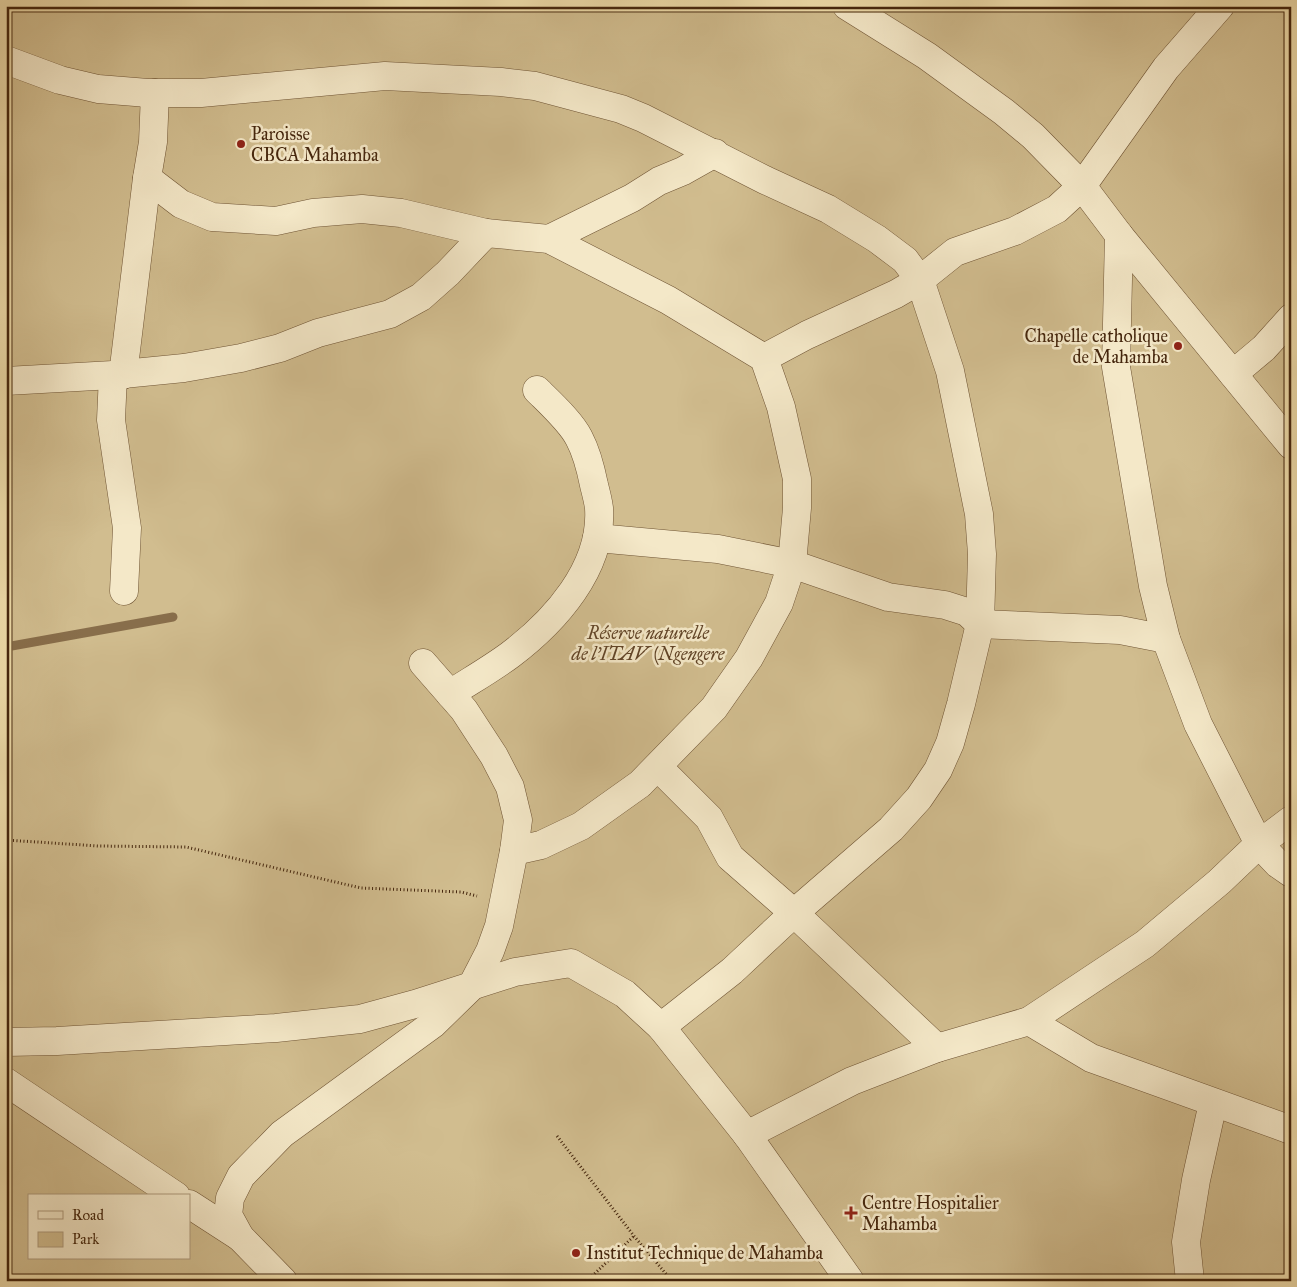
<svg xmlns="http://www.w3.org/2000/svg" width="1297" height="1287" viewBox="0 0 1297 1287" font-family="'IM FELL Great Primer',serif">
  <rect width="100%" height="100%" fill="#eedcaa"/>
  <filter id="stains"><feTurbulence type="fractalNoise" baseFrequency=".004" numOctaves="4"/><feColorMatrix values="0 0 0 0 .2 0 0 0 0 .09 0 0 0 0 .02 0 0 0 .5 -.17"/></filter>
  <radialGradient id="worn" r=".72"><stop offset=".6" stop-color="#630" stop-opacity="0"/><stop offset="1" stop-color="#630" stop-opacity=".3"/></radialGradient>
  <path fill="#d1bd8f" stroke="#8b724e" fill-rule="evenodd" d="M6 6H1291V1281H6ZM29 1196H189V1258H29Z"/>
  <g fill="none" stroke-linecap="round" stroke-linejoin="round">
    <polyline stroke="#886e4b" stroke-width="9" points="6,647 173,617"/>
    <g stroke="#6f5434" stroke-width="29">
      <g id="street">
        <polyline points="847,6 927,56 1004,112 1033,136 1082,186 1119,235 1291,445"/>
        <polyline points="6,60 60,80 98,89 148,93 201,93 385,76 501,82 535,86 621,109 643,118 765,180 828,209 877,239 905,260 920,280 950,371 979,514 982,554 980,624 961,704 950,743 938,770 919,798 891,829 794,913 732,971 661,1027"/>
        <polyline points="147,178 181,204 212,217 276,221 313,213 362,209 401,213 486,233 549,239 668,300 764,358 781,407 797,479 797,508 792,564 779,603 749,658 714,708 640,784 581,826 541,845 514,851"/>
        <polyline points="1119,235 1116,367 1153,586 1166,639 1198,724 1259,844 1278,864 1291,873"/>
        <polyline points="549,239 632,198 659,181 683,171 715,153"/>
        <polyline points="764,358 807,335 896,294 920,280 955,252 1015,231 1057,209 1082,186 1166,68 1220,6"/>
        <polyline points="1233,374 1264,348 1291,318"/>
        <polyline points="113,375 111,420 127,528 124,591"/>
        <polyline points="123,375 147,178 153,142 155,93"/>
        <polyline points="6,381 113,375 184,368 241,358 280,348 318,333 390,314 421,297 448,273 486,233"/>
        <polyline points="597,538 718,549 792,564 888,597 945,605 967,612 980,624 1120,630 1166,639"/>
        <path d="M450 694C470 681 491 669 510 655 555 621 603 568 599 508 598 500 596 493 594 485 591 470 587 453 579 438 571 422 550 403 537 390"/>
        <polyline points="658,767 709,818 730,857 794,913 937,1048"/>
        <polyline points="1029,1021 1091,1058 1291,1130"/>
        <polyline points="6,1042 57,1041 276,1028 360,1019 415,1004 515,972 571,963 625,994 661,1027 747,1135 850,1281"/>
        <polyline points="6,1082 176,1196"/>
        <polyline points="747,1135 852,1081 937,1048 1029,1021 1145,944 1219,882 1259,844 1291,820"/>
        <polyline points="189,1204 240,1237"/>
        <polyline points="283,1281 240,1237 228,1215 230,1198 241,1176 282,1134 433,1024 472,986 490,951 499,926 514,851 518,820 510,787 494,756 464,710 423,663"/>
        <polyline points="1190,1281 1186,1242 1196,1180 1213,1103"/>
      </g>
    </g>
    <g stroke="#45260d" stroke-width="3" stroke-dasharray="1 2.5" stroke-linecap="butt">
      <polyline points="6,840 98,846 186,847 361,888 461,892 477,896"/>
      <polyline points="557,1136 634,1236 672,1281"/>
      <polyline points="587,1281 634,1236"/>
    </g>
    <use href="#street" stroke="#f4e8c8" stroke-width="28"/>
  </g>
  <g fill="#8f2418" stroke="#f4e8c8" stroke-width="2">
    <circle cx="241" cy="144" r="5"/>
    <circle cx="1178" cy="346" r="5"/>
    <path d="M848.5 1205.5h5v5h5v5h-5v5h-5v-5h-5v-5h5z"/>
    <circle cx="576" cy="1253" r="5"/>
  </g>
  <g text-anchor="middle" stroke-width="5" stroke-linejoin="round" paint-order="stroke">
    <g font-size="18" fill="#45260d" stroke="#f4e8c8" text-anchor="start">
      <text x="251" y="140">Paroisse<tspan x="251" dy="21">CBCA Mahamba</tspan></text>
      <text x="1168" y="342" text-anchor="end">Chapelle catholique<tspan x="1168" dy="21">de Mahamba</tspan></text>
      <text x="862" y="1209">Centre Hospitalier<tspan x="862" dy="21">Mahamba</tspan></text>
      <text x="586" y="1259">Institut Technique de Mahamba</text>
    </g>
    <g font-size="18" font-style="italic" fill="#614427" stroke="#f4e8c8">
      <text x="648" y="639">Réserve naturelle<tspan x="648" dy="21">de l'ITAV (Ngengere</tspan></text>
    </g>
  </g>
  <rect width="1297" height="1287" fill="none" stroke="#eedcaa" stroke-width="25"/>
  <rect x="8" y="8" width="1282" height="1272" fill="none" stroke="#45260d" stroke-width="2.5"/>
  <rect x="12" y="12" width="1272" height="1262" fill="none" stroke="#45260d"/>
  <rect x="28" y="1194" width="162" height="65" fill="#f4e8c8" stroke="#ae9a7d"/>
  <rect x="38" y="1211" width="25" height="8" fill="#f4e8c8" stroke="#ae9a7d"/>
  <text x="72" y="1220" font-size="15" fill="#45260d">Road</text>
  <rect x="38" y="1232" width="25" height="15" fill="#d1bd8f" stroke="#ae9a7d"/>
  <text x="72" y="1244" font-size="15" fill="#45260d">Park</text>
  <rect width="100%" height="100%" filter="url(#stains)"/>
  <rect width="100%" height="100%" fill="url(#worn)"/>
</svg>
